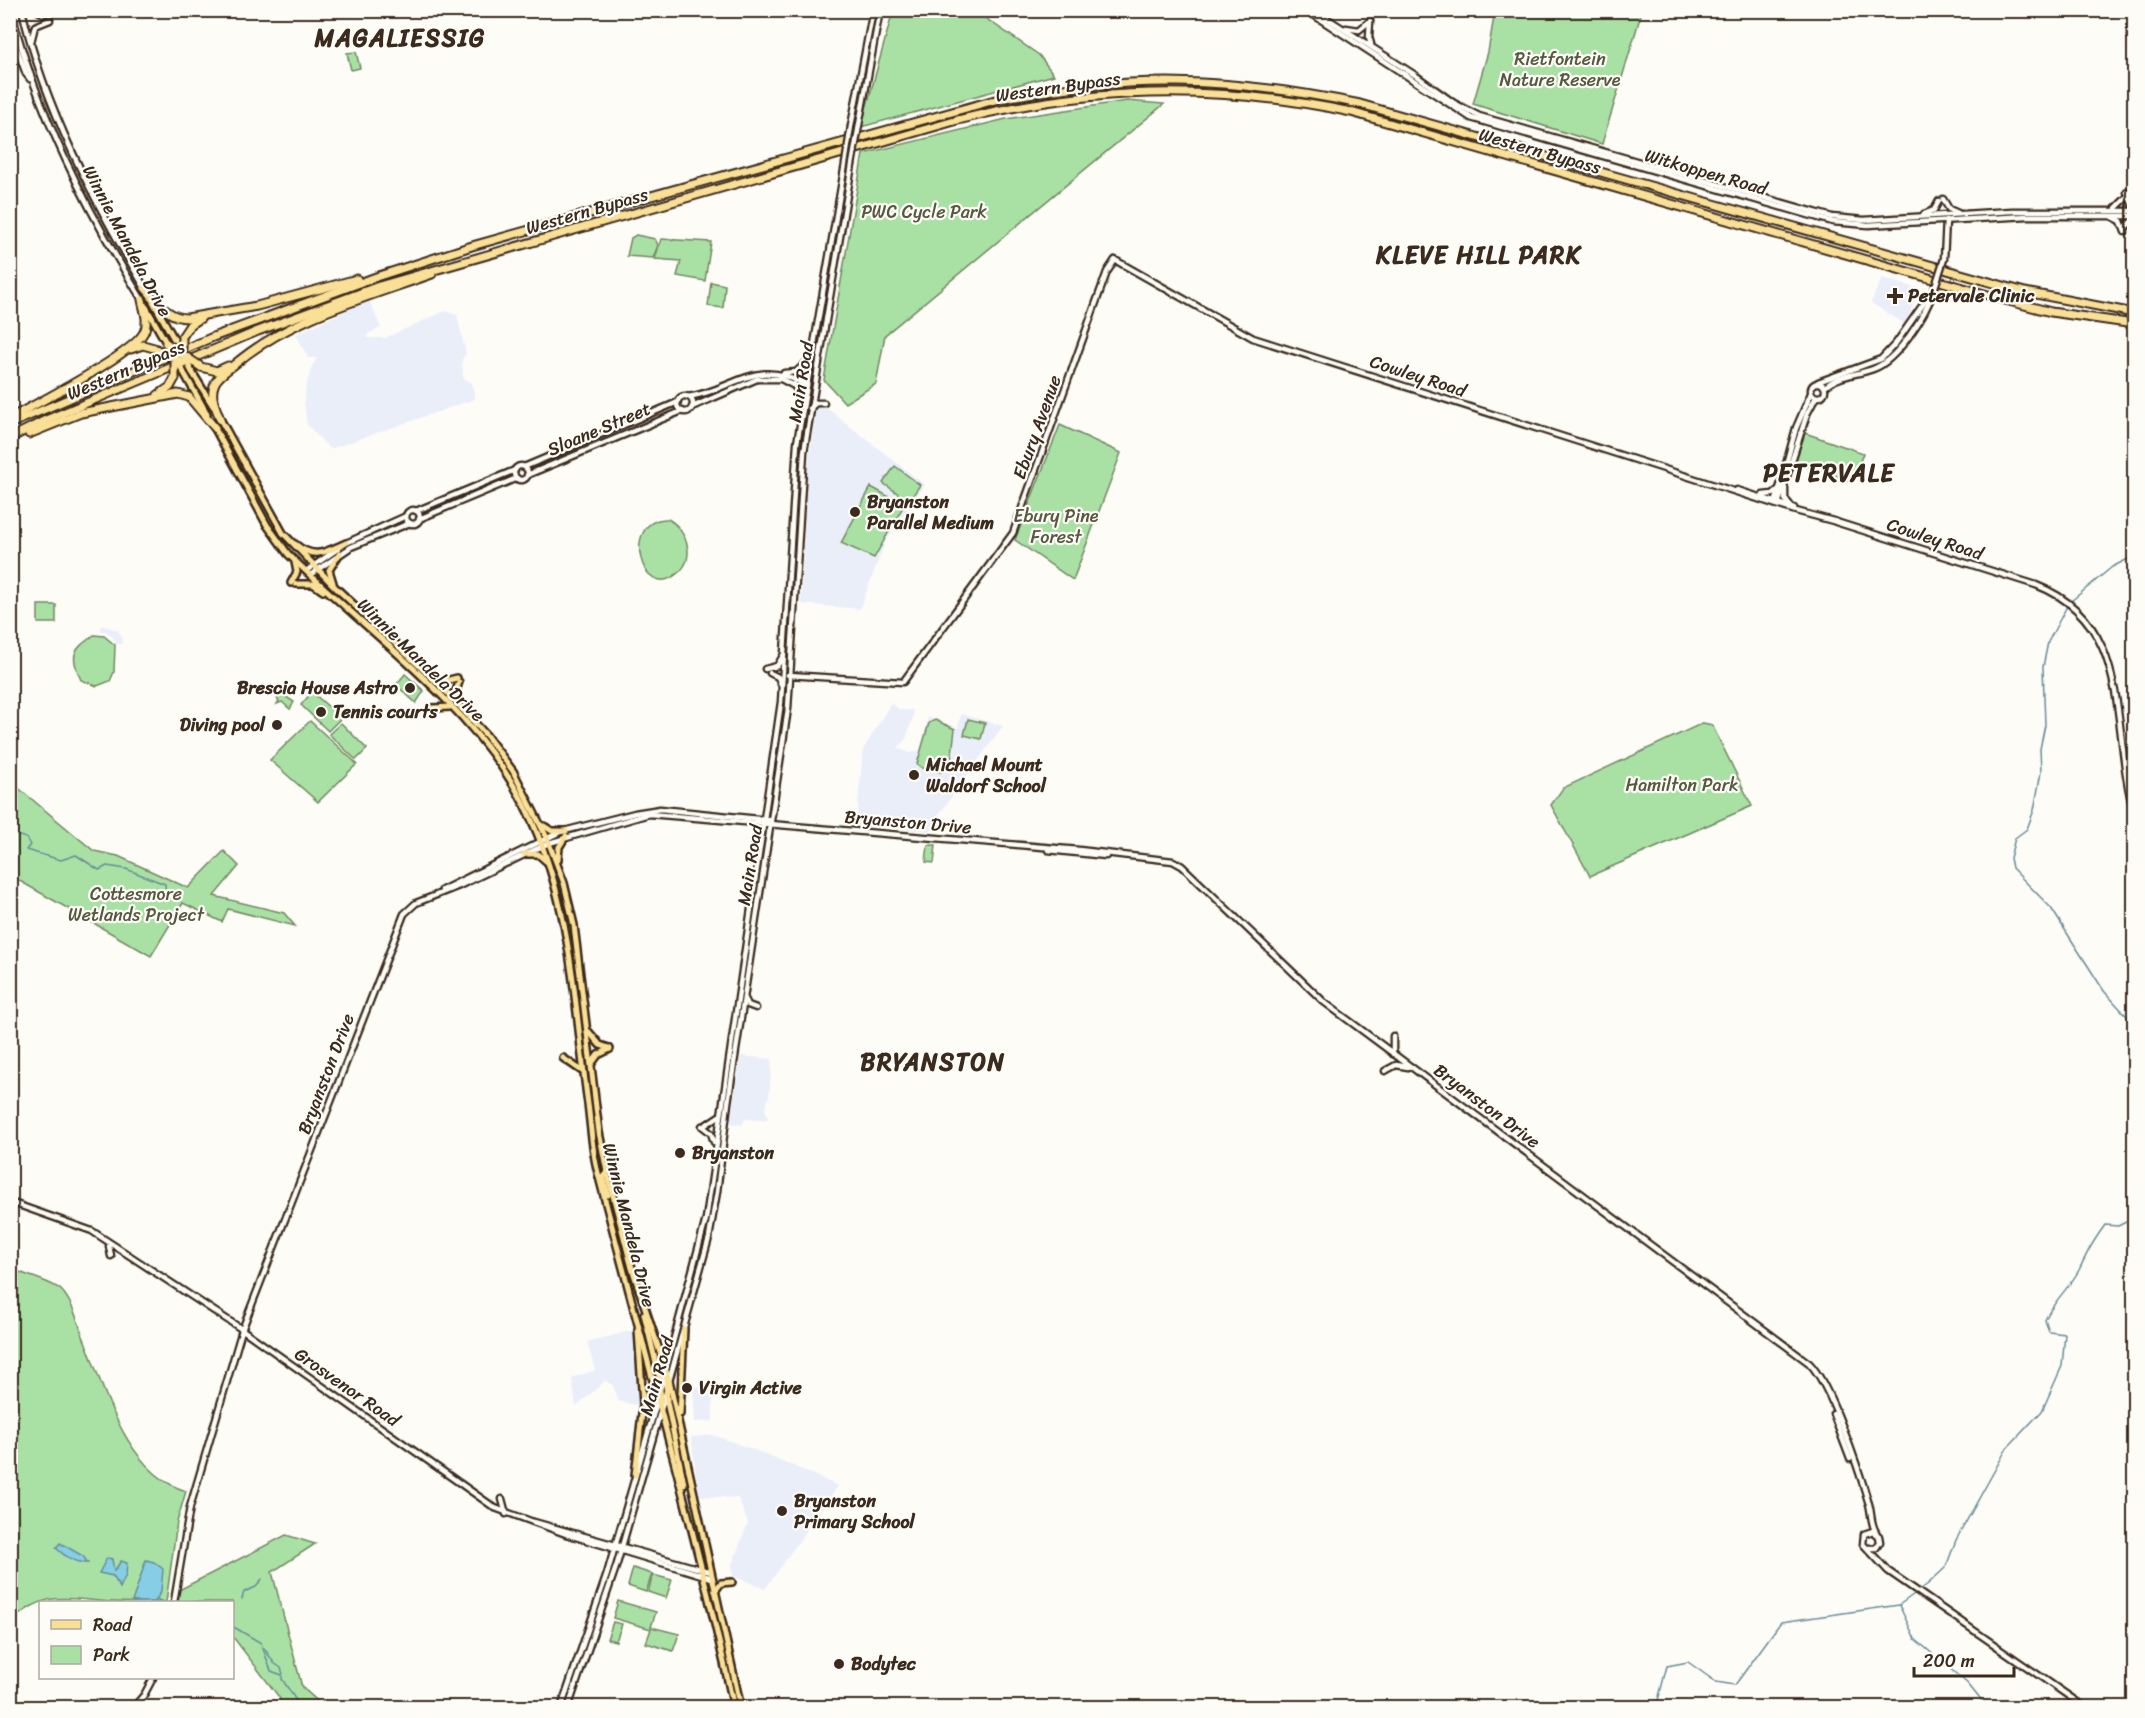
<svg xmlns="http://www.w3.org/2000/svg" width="2145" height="1718" viewBox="0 0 2145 1718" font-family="Sriracha,sans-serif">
  <rect width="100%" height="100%" fill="#fdfcf7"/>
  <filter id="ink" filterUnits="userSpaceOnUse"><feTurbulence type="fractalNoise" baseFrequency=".0167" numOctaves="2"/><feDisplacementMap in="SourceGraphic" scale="12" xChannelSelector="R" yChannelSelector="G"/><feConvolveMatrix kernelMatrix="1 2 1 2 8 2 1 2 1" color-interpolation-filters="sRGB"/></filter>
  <g filter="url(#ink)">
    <g fill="#eaeef9">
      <polygon points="1882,278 1920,289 1905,324 1871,303"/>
      <polygon points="369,300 381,328 369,333 366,338 385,338 445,311 457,315 466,354 462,359 463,378 472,383 475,399 330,449 307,425 304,402 306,387 312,366 317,358 308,358 296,334"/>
      <polygon points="817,405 828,409 925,485 886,540 860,609 801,604 807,472"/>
      <polygon points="101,625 118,630 122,637 122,644 116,644 115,640 106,631 101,631"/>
      <polygon points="891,703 900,710 913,710 913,717 906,739 898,748 910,753 920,751 928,717 958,728 961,714 1003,726 937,817 936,829 929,831 856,825 863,750"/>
      <polygon points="741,1056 772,1059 769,1097 765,1109 768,1118 764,1120 745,1119 742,1125 730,1123"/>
      <polygon points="634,1330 639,1365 639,1406 618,1401 613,1385 605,1381 576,1407 572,1378 595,1370 587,1342"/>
      <polygon points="693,1387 712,1387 713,1421 695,1422"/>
      <polygon points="713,1435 771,1456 838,1486 765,1589 733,1576 732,1564 748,1523 738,1498 699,1496 691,1437"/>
    </g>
    <g fill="#a9e1a5" stroke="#728662" stroke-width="1.5">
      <polygon points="893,11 975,11 1039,55 1054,75 861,127"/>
      <polygon points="1495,11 1642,11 1602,144 1473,104 1488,52"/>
      <polygon points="356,52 360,68 351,70 347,53"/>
      <polygon points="1127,101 1164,104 885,335 876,384 845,403 824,380 863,154 1006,119"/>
      <polygon points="636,235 655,239 658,245 653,258 627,256 631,238"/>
      <polygon points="661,239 711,242 705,281 677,276 681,261 655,259"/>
      <polygon points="711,282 725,285 723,308 708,306"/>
      <polygon points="1060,425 1121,453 1073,580 1015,540"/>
      <polygon points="1805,433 1863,453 1853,482 1795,462"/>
      <polygon points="895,466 920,485 909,501 883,483"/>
      <polygon points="871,487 904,505 874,558 841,543"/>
      <path d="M668 519C686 529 697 557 678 573 641 605 619 518 668 519Z"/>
      <rect x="38" y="605" width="18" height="18"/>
      <path d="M94 635 104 636 115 645 114 672 110 681 97 686 81 680C70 654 72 651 94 635Z"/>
      <polygon points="405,674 424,691 416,703 396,685"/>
      <polygon points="277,691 294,702 290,709 282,702 277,704 279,701 275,695"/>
      <polygon points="312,692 341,718 328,731 301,705"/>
      <polygon points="968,719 985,723 981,739 964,735"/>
      <polygon points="935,720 955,729 951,762 941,772 922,768 917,764 929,723"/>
      <polygon points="310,721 357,764 318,802 270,760"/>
      <polygon points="341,723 367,749 356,760 329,734"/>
      <polygon points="1703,723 1712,725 1752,806 1590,876 1551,805 1563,788"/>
      <polygon points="10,781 94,851 118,856 188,888 224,851 239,866 214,896 284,913 295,926 228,909 222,922 183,903 151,956 11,876"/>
      <polygon points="928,845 936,845 934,863 926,862"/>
      <path d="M11 1269C22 1274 53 1282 61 1290 72 1301 78 1322 83 1336 104 1387 126 1473 186 1491L177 1522 166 1602C148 1602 131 1603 114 1602 71 1601 49 1587 13 1620L15 1628 11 1632Z"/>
      <polygon points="286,1535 315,1544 272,1572 302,1687 324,1707 283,1707 279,1697 233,1637 232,1602 175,1602 177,1591"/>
      <polygon points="633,1568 652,1574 646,1592 628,1586"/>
      <polygon points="653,1575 672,1580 666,1598 648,1592"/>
      <polygon points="618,1601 656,1612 651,1627 679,1634 673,1651 646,1643 651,1629 613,1618"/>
      <polygon points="613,1622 622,1624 616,1641 607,1639"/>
    </g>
    <g fill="#85cee6" stroke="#678c96" stroke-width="1.5">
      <path d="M60 1543 83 1556 88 1563C77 1564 64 1556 56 1548Z"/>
      <polygon points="107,1558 112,1559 114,1571 121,1561 127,1563 126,1575 120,1588 113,1576 99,1573"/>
      <polygon points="146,1560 154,1562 163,1569 161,1591 155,1602 132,1602"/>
    </g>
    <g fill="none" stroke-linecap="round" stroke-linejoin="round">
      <g stroke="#678c96" stroke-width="1.5">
        <polyline points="2070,602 2112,567 2134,556"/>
        <polyline points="2067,606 2048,642 2043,667 2045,725 2040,749 2041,772 2034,810 2027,829 2015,838 2010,858 2012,868 2051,908 2104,991 2134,1024"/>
        <polyline points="10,833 26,838 30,845 26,850 61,860 76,855 99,870 107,866 126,869 165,884 166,892 175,894"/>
        <polyline points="156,1599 163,1602"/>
        <polyline points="242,1599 244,1592 256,1587 262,1579"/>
        <polyline points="1899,1605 1915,1639 1968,1684 1987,1708"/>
        <polyline points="232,1626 261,1643 271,1671 282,1675 282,1679 301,1708"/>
        <polyline points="264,1648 274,1663 281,1668 283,1674"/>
        <path d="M1656 1708 1667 1666 1688 1662 1716 1682 1735 1685 1781 1622 1899 1605 1928 1584 1946 1567 1956 1540 2007 1448 2042 1411 2062 1366 2065 1334 2049 1332 2045 1320C2055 1298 2069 1289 2079 1270 2088 1251 2092 1243 2105 1225L2118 1226 2134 1218"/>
      </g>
      <g stroke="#3b2a1e" stroke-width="9">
        <g id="secondary">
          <path d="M11 10C37 113 87 210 142 300"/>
          <path d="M22 10C45 109 94 201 145 288"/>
          <polyline points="36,10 44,14"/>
          <polyline points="1306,10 1471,118 1833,222 1868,225 2028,216 2134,216"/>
          <polyline points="1314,10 1415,75 1454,103 1479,116 1832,217 1864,220 2012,211 2134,211"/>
          <polyline points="1370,21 1369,37 1371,44"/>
          <polyline points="1346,28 1359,30 1370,21"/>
          <polyline points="10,30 26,74 30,79"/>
          <polyline points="31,42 35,26 50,20"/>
          <polyline points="859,125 880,10"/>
          <polyline points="851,126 873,10"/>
          <polyline points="2127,192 2134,208"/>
          <polyline points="1943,199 1949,209 1958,213"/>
          <polyline points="2116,208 2126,198"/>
          <polyline points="1924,214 1934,210 1939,201"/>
          <polyline points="2113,217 2121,221 2125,232"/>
          <polyline points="2125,228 2134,219"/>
          <polyline points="1944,259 1946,220"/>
          <polyline points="784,373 796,372 809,360"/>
          <polyline points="1818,382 1881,359 1896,343 1931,293"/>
          <circle cx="1818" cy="390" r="7"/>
          <polyline points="794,384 801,401"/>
          <path d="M1825 387C1838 375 1857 375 1873 369 1898 360 1926 314 1934 290"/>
          <circle cx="685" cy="404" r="8"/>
          <path d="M688 397C735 390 757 355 807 386"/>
          <polyline points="692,407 757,379 781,379 806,392"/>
          <polyline points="810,408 816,403 824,403"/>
          <circle cx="521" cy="473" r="7"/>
          <polyline points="524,467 678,402"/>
          <polyline points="527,475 682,411"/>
          <polyline points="1785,488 1785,499 1790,505"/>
          <polyline points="1737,490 1794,508"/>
          <polyline points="1763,495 1773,494 1779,489"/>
          <polyline points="1775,504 1796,428 1811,393"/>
          <polyline points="1778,504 1807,414 1816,397"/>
          <circle cx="413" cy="517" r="7"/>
          <polyline points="416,511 515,470"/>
          <polyline points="419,519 517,478"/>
          <path d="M1836 522 2036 585C2135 623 2110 730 2134 812"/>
          <polyline points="306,571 346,543 406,516"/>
          <polyline points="310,575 351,547 410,523"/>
          <polyline points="765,669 777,666 783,656"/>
          <polyline points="770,673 778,677 781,684"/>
          <polyline points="788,675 903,682 1013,533 1107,272 1115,260 1253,338 1796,511 1837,522"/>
          <polyline points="1048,850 1106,856"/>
          <polyline points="442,890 560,832 635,813 660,809 768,820"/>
          <polyline points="745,999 748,1005 756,1008"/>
          <polyline points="1393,1054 1393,1036"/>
          <polyline points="1385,1071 1396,1065 1408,1067"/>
          <polyline points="702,1126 711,1133 714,1142"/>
          <polyline points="704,1126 719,1116"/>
          <polyline points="10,1202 92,1231 240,1328 495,1508 566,1534 712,1578"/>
          <polyline points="109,1246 111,1256"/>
          <polyline points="669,1381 709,1238 717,1192 728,1103 788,709 804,452 852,165"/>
          <polyline points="661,1387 706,1219 781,702 797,443 845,164"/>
          <polyline points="1833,1414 1850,1459"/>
          <polyline points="502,1499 506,1514"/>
          <polyline points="534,1522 711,1572"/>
          <polyline points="1868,1548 1876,1548 1880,1542 1879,1536 1873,1531 1864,1534 1863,1544 1888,1571 2086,1708"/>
          <path d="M174 1602 190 1507 242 1330 404 914 416 903 459 886 549 843 649 814 1079 850 1173 861 1182 866 1324 1002 1809 1363C1830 1383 1859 1470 1868 1501 1872 1511 1870 1523 1876 1532"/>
          <polyline points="133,1708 144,1695 153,1678"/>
          <polyline points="561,1708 607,1574 658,1398"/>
          <polyline points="568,1708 617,1564 666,1392"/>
        </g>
      </g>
      <g stroke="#3b2a1e" stroke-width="10">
        <g id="primary">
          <polyline points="151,298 178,346"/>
          <polyline points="146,307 168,346"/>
          <polyline points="183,371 207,414"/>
          <polyline points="192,372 213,406"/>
          <polyline points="219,417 283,533 335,587 445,690 486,735 513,771 547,838 564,883 574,925 599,1132 607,1172 632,1268 669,1380 741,1708"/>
          <path d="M213 425 267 525 288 554C364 629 465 699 518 793 572 890 573 997 588 1104 591 1127 592 1151 598 1173 644 1351 695 1528 734 1708"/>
          <path d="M295 544C314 560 325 552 346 543"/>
          <polyline points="291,583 297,572 295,562"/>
          <polyline points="333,583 329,570 340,553"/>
          <polyline points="296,584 313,584 323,591"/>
          <polyline points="434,679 445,681 457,678"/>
          <polyline points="457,701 455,694 459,682"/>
          <polyline points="432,708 450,707"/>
          <polyline points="544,826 552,831 566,831"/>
          <polyline points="524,854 538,854 546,861"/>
          <polyline points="558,860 559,847 566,836"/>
          <polyline points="589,1032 600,1045 609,1048"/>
          <polyline points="563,1058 582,1071"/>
          <polyline points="592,1063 598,1055 610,1049"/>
          <polyline points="607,1172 603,1177 608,1195"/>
          <polyline points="644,1314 659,1376 661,1402"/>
          <polyline points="666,1378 667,1402 684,1484"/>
          <polyline points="680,1414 684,1329"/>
          <polyline points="635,1475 643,1404 638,1330"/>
          <polyline points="715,1591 721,1583 732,1582"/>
        </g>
      </g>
      <g stroke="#3b2a1e" stroke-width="11">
        <g id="highway">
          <path d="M145 288C157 301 167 318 187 318L257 306 357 279"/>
          <polyline points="182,337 190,325 201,318"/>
          <polyline points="131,349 143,345 154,348"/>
          <polyline points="201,367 217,371 228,366"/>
          <polyline points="158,395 170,387 175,378"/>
          <path d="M10 418C36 404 134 354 144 332 149 322 144 310 142 300"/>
          <path d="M220 419C216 408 209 395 215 383 219 375 228 370 235 364 289 318 365 298 432 274"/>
          <path d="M10 424 213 337 376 277 472 246 995 100C1128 74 1228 77 1360 104L2025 292 2134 313"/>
          <polyline points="29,434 81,413 178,394 189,397 215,428"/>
          <path d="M10 438 46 420 258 331 379 286 958 120C1089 86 1219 84 1351 112L2009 301 2051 312 2134 324"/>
        </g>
      </g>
      <use href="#secondary" stroke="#fdfcf7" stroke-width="4.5"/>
      <use href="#primary" stroke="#fadf96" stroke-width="5"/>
      <use href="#highway" stroke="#fadf96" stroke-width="7"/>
      <g stroke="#3b2a1e" stroke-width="9" stroke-linecap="butt">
        <g id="secondary-bridge">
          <polyline points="845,164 851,126"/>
          <polyline points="852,165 859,125"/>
          <polyline points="1934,290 1944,259"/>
        </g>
      </g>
      <g stroke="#3b2a1e" stroke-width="10" stroke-linecap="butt">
        <g id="primary-bridge">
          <polyline points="178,346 192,372"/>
          <polyline points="168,347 183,371"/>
        </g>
      </g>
      <g stroke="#3b2a1e" stroke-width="11" stroke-linecap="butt">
        <g id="highway-bridge">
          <polyline points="182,337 182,355"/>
          <polyline points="166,343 201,367"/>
          <polyline points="154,348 183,363"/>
          <polyline points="175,378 175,357"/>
        </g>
      </g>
      <use href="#secondary-bridge" stroke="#fdfcf7" stroke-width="4.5"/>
      <use href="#primary-bridge" stroke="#fadf96" stroke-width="5"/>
      <use href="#highway-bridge" stroke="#fadf96" stroke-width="7"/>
    </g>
  </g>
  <g fill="#3b2a1e" stroke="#fdfcf7" stroke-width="2">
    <path d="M1892 287h6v6h6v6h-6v6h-6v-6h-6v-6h6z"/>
    <circle cx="855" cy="512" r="6"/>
    <circle cx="410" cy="688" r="6"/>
    <circle cx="321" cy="712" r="6"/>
    <circle cx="277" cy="725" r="6"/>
    <circle cx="914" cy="775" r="6"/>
    <circle cx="680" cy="1153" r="6"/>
    <circle cx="687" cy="1388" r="6"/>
    <circle cx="782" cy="1511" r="6"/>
    <circle cx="839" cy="1664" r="6"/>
  </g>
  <g text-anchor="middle" stroke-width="4.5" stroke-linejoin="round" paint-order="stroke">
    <g font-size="18" fill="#565840" stroke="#fdfcf7">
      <text x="1560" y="65">Rietfontein<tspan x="1560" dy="21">Nature Reserve</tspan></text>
      <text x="924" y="218">PWC Cycle Park</text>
      <text x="1056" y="522">Ebury Pine<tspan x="1056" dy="21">Forest</tspan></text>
      <text x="1682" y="791">Hamilton Park</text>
      <text x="136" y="900">Cottesmore<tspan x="136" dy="21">Wetlands Project</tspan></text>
    </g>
    <g font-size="18" fill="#3b2a1e" stroke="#fdfcf7">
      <text transform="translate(1058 87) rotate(-8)" y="6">Western Bypass</text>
      <text transform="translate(1540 151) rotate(16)" y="6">Western Bypass</text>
      <text transform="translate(1706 172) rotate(16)" y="6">Witkoppen Road</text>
      <text transform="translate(587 211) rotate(-16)" y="6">Western Bypass</text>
      <text transform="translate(127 241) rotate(62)" y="6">Winnie Mandela Drive</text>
      <text transform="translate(126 370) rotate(-23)" y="6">Western Bypass</text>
      <text transform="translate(1418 376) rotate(18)" y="6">Cowley Road</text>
      <text transform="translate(801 382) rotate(-81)" y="6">Main Road</text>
      <text transform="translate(1037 427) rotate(-70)" y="6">Ebury Avenue</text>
      <text transform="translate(599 429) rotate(-23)" y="6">Sloane Street</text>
      <text transform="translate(1935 539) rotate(18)" y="6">Cowley Road</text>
      <text transform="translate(421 660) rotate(44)" y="6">Winnie Mandela Drive</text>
      <text transform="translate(908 822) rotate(5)" y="6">Bryanston Drive</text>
      <text transform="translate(750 865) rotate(-81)" y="6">Main Road</text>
      <text transform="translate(326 1074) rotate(-69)" y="6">Bryanston Drive</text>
      <text transform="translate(1487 1106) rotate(37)" y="6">Bryanston Drive</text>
      <text transform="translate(629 1225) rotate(76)" y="6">Winnie Mandela Drive</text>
      <text transform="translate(657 1376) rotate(-74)" y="6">Main Road</text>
      <text transform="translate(347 1387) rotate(35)" y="6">Grosvenor Road</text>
    </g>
    <g font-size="18" font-weight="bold" fill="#3b2a1e" stroke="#fdfcf7" text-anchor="start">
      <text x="1908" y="302">Petervale Clinic</text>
      <text x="867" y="508">Bryanston<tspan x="867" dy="21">Parallel Medium</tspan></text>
      <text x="398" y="694" text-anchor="end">Brescia House Astro</text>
      <text x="333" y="718">Tennis courts</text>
      <text x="265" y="731" text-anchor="end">Diving pool</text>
      <text x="926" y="771">Michael Mount<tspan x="926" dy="21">Waldorf School</tspan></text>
      <text x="692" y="1159">Bryanston</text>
      <text x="699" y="1394">Virgin Active</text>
      <text x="794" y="1507">Bryanston<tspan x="794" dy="21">Primary School</tspan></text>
      <text x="851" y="1670">Bodytec</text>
    </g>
    <g font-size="24" font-weight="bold" letter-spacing="1.5" fill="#3b2a1e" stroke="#fdfcf7">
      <text x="400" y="46">MAGALIESSIG</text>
      <text x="1479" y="263">KLEVE HILL PARK</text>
      <text x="1829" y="481">PETERVALE</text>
      <text x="933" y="1070">BRYANSTON</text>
    </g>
  </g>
  <rect width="2145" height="1718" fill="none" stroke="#fdfcf7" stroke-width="36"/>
  <rect x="18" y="18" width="2109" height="1682" fill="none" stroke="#3b2a1e" stroke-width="2" filter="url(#ink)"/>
  <rect x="39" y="1601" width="195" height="78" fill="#fdfcf7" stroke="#afa8a0" stroke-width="1.5"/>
  <rect x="51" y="1620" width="30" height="9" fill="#fadf96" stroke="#afa8a0" stroke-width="1.5"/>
  <text x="93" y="1631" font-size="18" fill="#3b2a1e">Road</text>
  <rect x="51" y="1646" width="30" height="18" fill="#a9e1a5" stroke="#afa8a0" stroke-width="1.5"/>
  <text x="93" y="1661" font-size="18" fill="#3b2a1e">Park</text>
  <path d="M1914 1667v9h100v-9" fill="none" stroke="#3b2a1e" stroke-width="3"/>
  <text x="1923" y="1667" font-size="18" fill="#3b2a1e" stroke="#fdfcf7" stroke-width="4.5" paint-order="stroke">200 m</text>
</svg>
